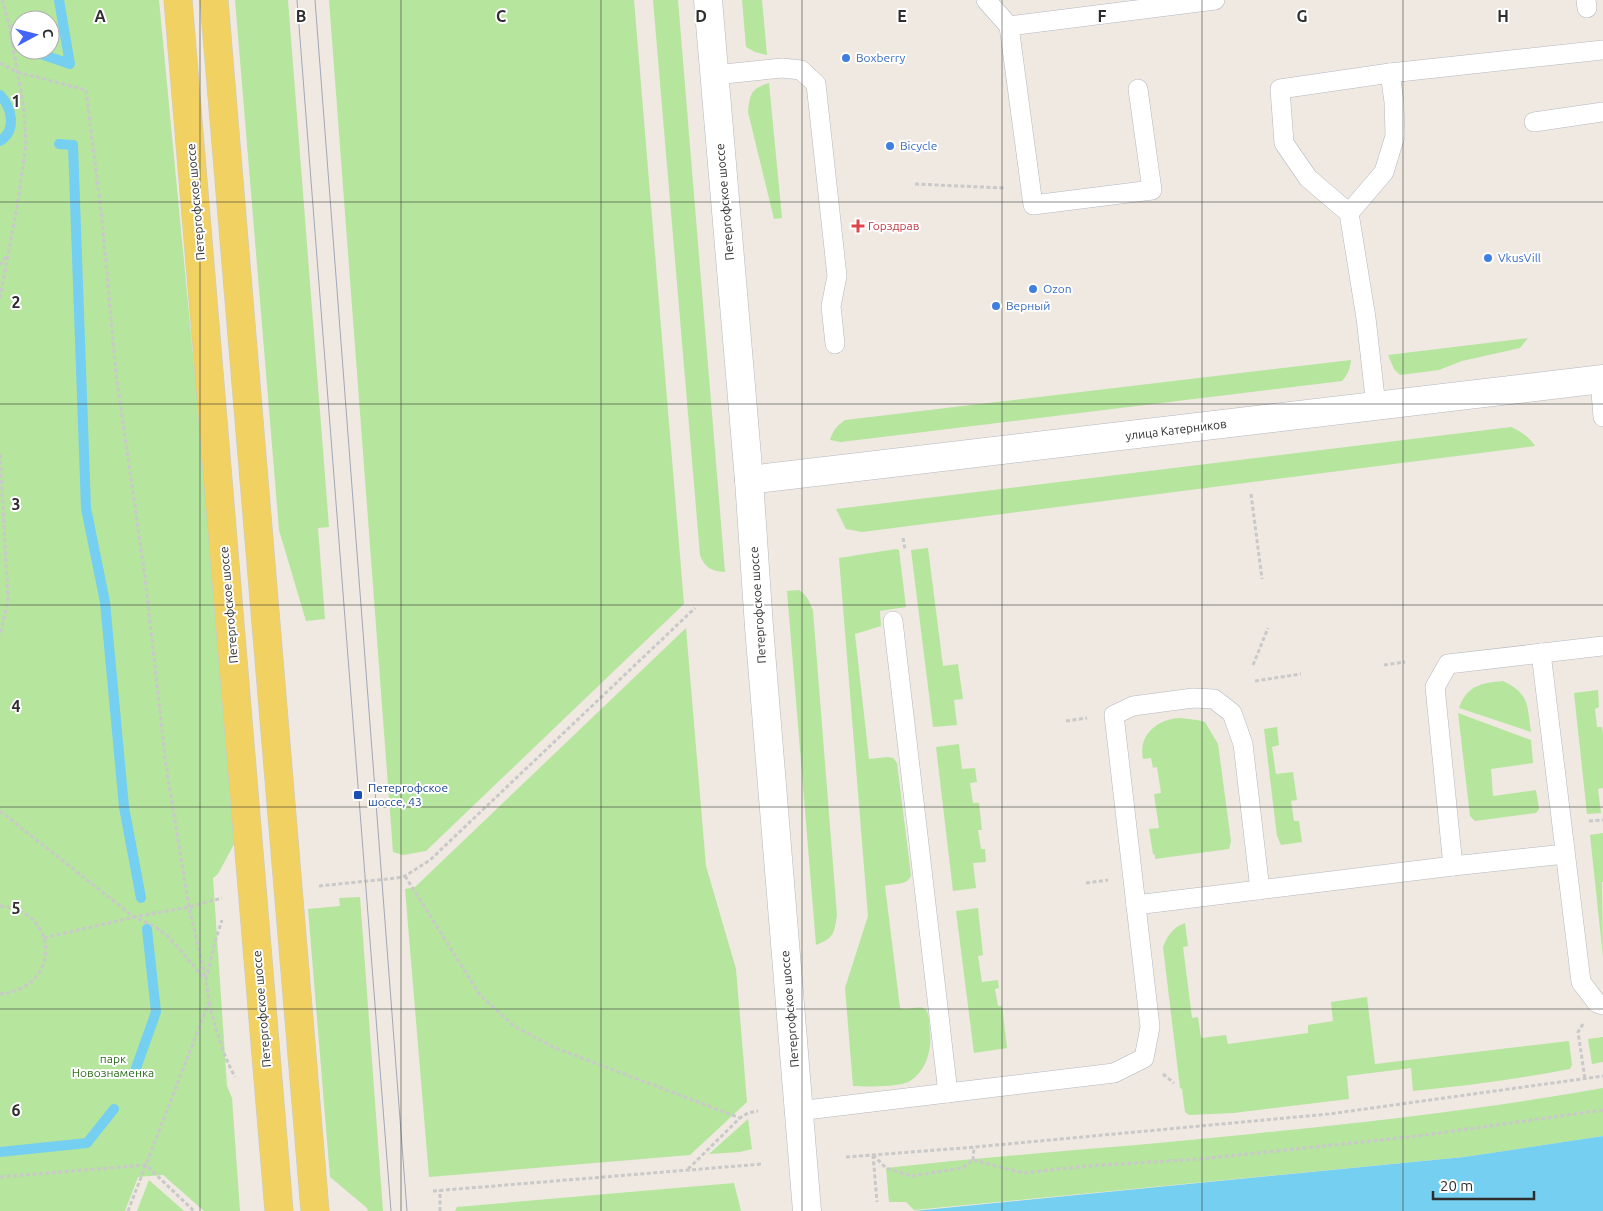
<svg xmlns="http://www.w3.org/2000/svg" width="1603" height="1211" viewBox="0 0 1603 1211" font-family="Ubuntu,sans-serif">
  <rect width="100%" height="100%" fill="#efe9e1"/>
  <g fill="#b6e59e" fill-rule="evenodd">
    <path d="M0 0H159L239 835 218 874 213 878 227 1086 232 1098 240 1211H204L163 1175 138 1177 125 1211H0ZM20 20H50V50H20Z"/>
    <polygon points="235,0 288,0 329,527 318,528 325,619 306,621 279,530"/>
    <polygon points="329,0 634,0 684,604 426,851 403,855 393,852"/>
    <path d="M653 0H678L725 572C711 571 705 568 700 555Z"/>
    <polygon points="742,0 762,0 767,55 755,52 746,47"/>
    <path d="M769 83 782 218 774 219 748 112C750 93 751 89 769 83Z"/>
    <polygon points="1528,338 1520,348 1462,361 1439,370 1400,375 1394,369 1388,355"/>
    <path d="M1351 360C1350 369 1348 374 1342 381L841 442 830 440C833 430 837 426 845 420Z"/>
    <path d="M1511 427C1522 432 1529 437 1535 446L862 532 846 529 836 509Z"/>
    <polygon points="928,548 943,666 958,664 963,699 954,700 957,725 933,727 911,550"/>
    <path d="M896 549 899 550 906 607 880 611 881 626 855 634 869 759 888 757 893 758 897 763 911 875C908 886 895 883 885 886L900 1008C908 1011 920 1004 926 1010 930 1014 929 1027 930 1033 932 1050 926 1071 910 1081 901 1087 865 1087 853 1086L845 988 868 916 839 558Z"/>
    <path d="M799 590C807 595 810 602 813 611L837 915C834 934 834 938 816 945L787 591Z"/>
    <polygon points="686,628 706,866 736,969 747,1102 690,1155 429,1177 405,889 415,887"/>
    <path d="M1503 681C1530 694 1527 705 1531 732L1459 708C1467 685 1482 683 1503 681Z"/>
    <polygon points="1598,690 1599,707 1595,709 1597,727 1602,727 1603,735 1603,788 1598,789 1601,813 1587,814 1574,693"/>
    <polygon points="1458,713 1531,740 1533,763 1491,769 1493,796 1536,790 1539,809 1536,813 1475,821 1470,816"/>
    <path d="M1180 718 1197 720 1205 722 1218 744 1231 841 1229 849 1155 859V855L1153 854 1149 829 1159 828 1154 794 1161 793 1157 767 1153 768 1151 758 1143 759C1138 735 1157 719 1180 718Z"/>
    <polygon points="1277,727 1279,745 1272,747 1276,774 1293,772 1297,800 1291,801 1294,821 1299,821 1302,842 1281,845 1277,836 1264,729"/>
    <polygon points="959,744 962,769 975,768 977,782 970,783 973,803 979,803 982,830 978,830 981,849 985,849 986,862 973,863 976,888 953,891 936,747"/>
    <polygon points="1603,833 1603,882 1602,882 1603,957 1590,835"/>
    <polygon points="360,897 383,1211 368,1211 367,1208 330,1177 308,909 340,906 339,898"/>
    <polygon points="978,908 983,955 978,956 982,982 998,980 999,988 995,989 998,1006 1002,1006 1007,1048 974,1053 956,911"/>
    <path d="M1185 923 1188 946 1183 947 1192 1018 1198 1017 1201 1038 1226 1035 1228 1044 1308 1033V1025L1333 1021 1331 1002 1367 997 1375 1064 1569 1041 1572 1065 1570 1069C1518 1079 1466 1086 1413 1091L1411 1068 1347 1076 1349 1099 1234 1113 1189 1115 1185 1112 1182 1089 1180 1088 1163 947C1168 934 1174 927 1185 923Z"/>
    <polygon points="1603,1037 1603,1062 1592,1064 1588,1039"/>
    <path d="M1603 1088V1136L1464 1157 914 1210 906 1202H889L886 1168C1008 1154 1130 1147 1251 1134 1369 1122 1487 1109 1603 1088Z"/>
    <polygon points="748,1119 752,1149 740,1152 709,1154"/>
    <polygon points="149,1180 184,1211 137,1211"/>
    <polygon points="734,1183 741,1211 455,1211 457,1207"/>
  </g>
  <polygon fill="#75cff0" points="1603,1136 1603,1211 914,1211 1464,1157"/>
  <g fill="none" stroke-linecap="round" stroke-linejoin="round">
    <g stroke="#75cff0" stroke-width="10">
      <polyline points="32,51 70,64 59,0"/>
      <path d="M0 95C12 108 17 130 0 141"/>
      <polyline points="59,144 73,145 86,508 105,602 124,807 141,898"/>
      <polyline points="135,1071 156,1012 147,929"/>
      <polyline points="0,1152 87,1143 114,1109"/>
    </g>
    <g stroke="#b4b7c1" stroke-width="20">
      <g id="service">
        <polyline points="986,0 1009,26 1033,205 1152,190 1138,89"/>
        <polyline points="1586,0 1587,8"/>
        <polyline points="1009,26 1215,0"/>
        <polyline points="714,75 782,68 801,70 816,84 837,276 831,306 835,344"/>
        <polyline points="1534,122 1603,112"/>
        <polyline points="1349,213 1384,172 1395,136 1394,102 1390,73"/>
        <polyline points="1600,380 1603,417"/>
        <polyline points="1376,406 1366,318 1349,213 1308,178 1284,143 1280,89 1390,73 1603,50"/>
        <polyline points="893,621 948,1093"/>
        <polyline points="1541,653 1581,982 1597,1003 1603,1005"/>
        <polyline points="1453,866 1435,687 1448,664 1603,646"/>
        <polyline points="1136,905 1453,866 1565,854"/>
        <polyline points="798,1111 1114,1073 1144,1058 1150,1027 1114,715 1133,706 1193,698 1214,699 1232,713 1243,744 1260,890"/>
      </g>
    </g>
    <g stroke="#b4b7c1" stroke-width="29">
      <polyline id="minor" points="749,480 1603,379"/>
    </g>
    <g stroke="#b4b7c1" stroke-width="29">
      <polyline id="tertiary" points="708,0 749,480 759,627 807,1211"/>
    </g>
    <g stroke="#c9c9c9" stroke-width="29">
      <g id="primary">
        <polyline points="178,0 279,1211"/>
        <polyline points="214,0 315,1211"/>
      </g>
    </g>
    <g stroke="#c9c9c9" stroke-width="3" stroke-dasharray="4 2.5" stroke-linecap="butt">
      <polyline points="0,63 17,72 86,90 102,219 116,374 145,577 166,766 189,907 206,980"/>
      <polyline points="915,184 1004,188"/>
      <polyline points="0,265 7,256"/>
      <polyline points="0,298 17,207 26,144 24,109 9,25 2,0"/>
      <polyline points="0,454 8,599 0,636"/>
      <polyline points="1251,494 1262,579"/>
      <polyline points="903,538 905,549"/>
      <polyline points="1253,665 1268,628"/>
      <polyline points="1384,665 1405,662"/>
      <polyline points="1255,681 1301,674"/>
      <polyline points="1066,721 1087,718"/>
      <polyline points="0,811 134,917 152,925 168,936 205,979"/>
      <polyline points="1589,821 1603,820"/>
      <polyline points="405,876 480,995 514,1026 553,1047 740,1118"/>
      <polyline points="1086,883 1108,880"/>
      <polyline points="319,886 397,878 405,876 430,860 695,608"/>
      <path d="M0 906C60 911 62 988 0 994"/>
      <polyline points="44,938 134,917 189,907 222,898"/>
      <path d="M209 1003C216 1029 222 1053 235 1077"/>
      <polyline points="1583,1024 1578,1032 1585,1079"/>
      <polyline points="1163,1074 1174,1083"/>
      <polyline points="873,1155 886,1168 911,1176 962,1168 973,1160 1023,1173 1087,1166 1200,1159 1418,1136 1603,1110"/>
      <polyline points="873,1155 877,1202"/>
      <polyline points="846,1157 964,1148 1329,1114 1603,1076"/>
      <polyline points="973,1160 974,1147"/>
      <polyline points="688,1169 740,1118 748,1113 758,1111"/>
      <polyline points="0,1177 146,1165 194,1211"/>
      <polyline points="433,1191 762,1164"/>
      <polyline points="128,1211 209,1002 206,980 215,942 222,920"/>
      <polyline points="440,1211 440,1190"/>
    </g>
    <use href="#service" stroke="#fff" stroke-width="19"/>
    <use href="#minor" stroke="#fff" stroke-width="28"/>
    <use href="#tertiary" stroke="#fff" stroke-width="28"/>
    <use href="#primary" stroke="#f2d163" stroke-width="28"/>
    <g stroke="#a3a6b8" stroke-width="1">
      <polyline points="297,0 391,1211"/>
      <polyline points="315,0 407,1211"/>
    </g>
  </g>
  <path fill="none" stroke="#2e2e2e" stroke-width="1" stroke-opacity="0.55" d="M200 0V1211M401 0V1211M601 0V1211M802 0V1211M1002 0V1211M1202 0V1211M1403 0V1211M0 202H1603M0 404H1603M0 605H1603M0 807H1603M0 1009H1603"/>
  <g fill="#3f7fe0" stroke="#fff" stroke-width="2">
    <circle cx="846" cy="58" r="5"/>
    <circle cx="890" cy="146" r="5"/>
    <circle cx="1488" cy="258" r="5"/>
    <circle cx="1033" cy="289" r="5"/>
    <circle cx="996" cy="306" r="5"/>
  </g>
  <path fill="#e0444e" stroke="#fff" stroke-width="2" d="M855.5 218.5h5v5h5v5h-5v5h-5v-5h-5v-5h5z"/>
  <rect fill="#1a4fb4" stroke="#fff" stroke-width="2" x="353" y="790" width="10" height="10" rx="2.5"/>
  <g text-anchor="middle" stroke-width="4" stroke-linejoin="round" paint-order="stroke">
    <g font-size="12" fill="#366cbe" stroke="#fff" text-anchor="start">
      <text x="856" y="62">Boxberry</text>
      <text x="900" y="150">Bicycle</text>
      <text x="1498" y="262">VkusVill</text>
      <text x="1043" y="293">Ozon</text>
      <text x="1006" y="310">Верный</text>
    </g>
    <g font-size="12" fill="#2e2e2e" stroke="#fff">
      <text transform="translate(196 202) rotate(-95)" y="4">Петергофское шоссе</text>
      <text transform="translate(725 202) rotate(-95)" y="4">Петергофское шоссе</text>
      <text transform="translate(1176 430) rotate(-7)" y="4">улица Катерников</text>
      <text transform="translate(229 605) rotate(-95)" y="4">Петергофское шоссе</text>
      <text transform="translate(758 605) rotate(-94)" y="4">Петергофское шоссе</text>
      <text transform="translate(262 1009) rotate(-95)" y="4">Петергофское шоссе</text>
      <text transform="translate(790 1009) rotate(-95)" y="4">Петергофское шоссе</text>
    </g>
    <g font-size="12" fill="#be3a42" stroke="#fff" text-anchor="start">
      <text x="868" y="230">Горздрав</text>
    </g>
    <g font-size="12" fill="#164399" stroke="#fff" text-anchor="start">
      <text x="368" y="792">Петергофское<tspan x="368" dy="14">шоссе, 43</tspan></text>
    </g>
    <g font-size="12" fill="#2c6e1b" stroke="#fff">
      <text x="113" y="1063">парк<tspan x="113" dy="14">Новознаменка</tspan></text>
    </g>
  </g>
  <g font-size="16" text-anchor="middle" font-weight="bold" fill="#2e2e2e" stroke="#fff" stroke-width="4" stroke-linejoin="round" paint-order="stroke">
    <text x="100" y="22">A</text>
    <text x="301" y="22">B</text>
    <text x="501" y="22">C</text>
    <text x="701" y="22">D</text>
    <text x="902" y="22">E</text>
    <text x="1102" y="22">F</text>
    <text x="1302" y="22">G</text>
    <text x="1503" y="22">H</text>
    <text x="16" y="107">1</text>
    <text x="16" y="308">2</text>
    <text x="16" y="510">3</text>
    <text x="16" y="712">4</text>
    <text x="16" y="914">5</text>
    <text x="16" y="1116">6</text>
  </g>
  <g transform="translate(35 35) rotate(83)"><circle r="24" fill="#ffffff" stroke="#ababab"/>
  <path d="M0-4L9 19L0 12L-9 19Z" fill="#4264fb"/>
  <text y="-8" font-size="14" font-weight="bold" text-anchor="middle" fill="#2e2e2e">С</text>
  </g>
  <path d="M1433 1191v8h101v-8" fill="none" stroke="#2e2e2e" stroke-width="2.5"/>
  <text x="1440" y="1191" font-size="15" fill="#2e2e2e" stroke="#ffffff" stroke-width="4" paint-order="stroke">20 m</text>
</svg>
